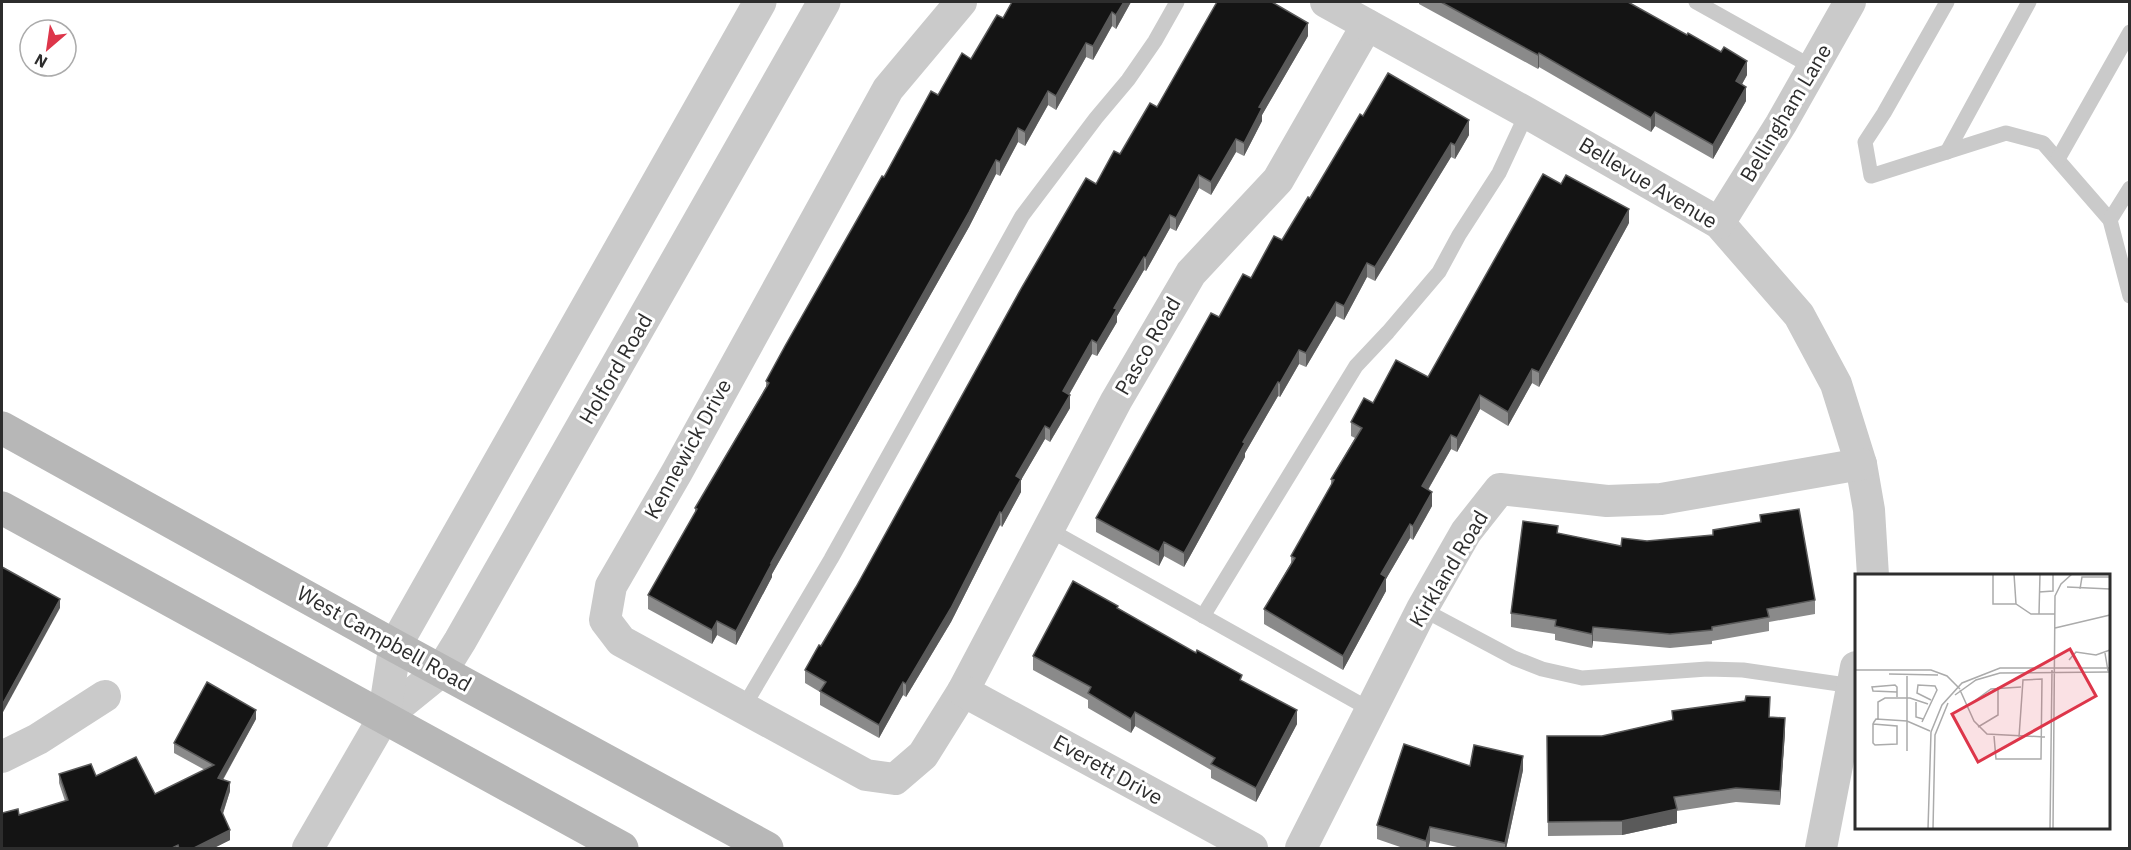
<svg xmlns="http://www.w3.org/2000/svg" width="2131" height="850" viewBox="0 0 2131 850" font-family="'IBM Plex Sans',sans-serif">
  <rect width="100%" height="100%" fill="#fff"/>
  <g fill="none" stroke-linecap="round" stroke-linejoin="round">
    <g stroke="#cacaca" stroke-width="15">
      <polyline points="1696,2 1814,68"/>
      <polyline points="1947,2 1884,113 1865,142 1871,176 2006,133 2043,143 2110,220 2130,296"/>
      <polyline points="1947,152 2029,2"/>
      <polyline points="2058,159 2130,32"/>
      <polyline points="2110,220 2130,188"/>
      <polyline points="1048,529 1371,710"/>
      <polyline points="1422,609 1514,658 1542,669 1582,678 1707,669 1743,670 1853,686"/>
      <polyline points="1203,616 1356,366 1388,332 1439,272 1459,235 1499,173 1527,113"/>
      <polyline points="743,708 831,559 1022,216 1096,118 1128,80 1155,41 1177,2"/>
    </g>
    <g stroke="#cacaca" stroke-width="32">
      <polyline points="961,2 888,89 677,472 611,586 605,620 621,641 866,775 895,779 923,755 963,691 1116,401 1191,273 1278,180 1367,25"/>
      <polyline points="1326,2 1527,113 1719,223 1799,315 1836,384 1861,464 1869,510 1873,576"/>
      <polyline points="1719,223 1781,124 1850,2"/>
      <polyline points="963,691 1252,848"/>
      <polyline points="2,757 38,739 105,696"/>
      <polyline points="308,848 384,717"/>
      <polyline points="1301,848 1422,609 1466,532 1500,489 1607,501 1661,499 1861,464"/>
      <polyline points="1821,848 1856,667"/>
    </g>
    <g stroke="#cacaca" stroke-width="33">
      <polyline points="384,717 442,670 460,641 824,2"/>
      <polyline points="384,717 395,646 760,2"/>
    </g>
    <g stroke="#b7b7b7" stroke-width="33">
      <polyline points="2,428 395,646 767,848"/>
      <polyline points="2,508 622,848"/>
    </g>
  </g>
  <g fill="#8a8a8a">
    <polygon points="1012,2 1131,2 1116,29 1112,26 1093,60 1086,57 1056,110 1048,105 1025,146 1018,142 1000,176 996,174 969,227 772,574 772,577 736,645 717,635 712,644 648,609 648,595 695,513 695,508 766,387 766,381 884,177 938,95 971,59 1003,18"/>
    <polygon points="1419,2 1628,2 1747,75 1742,84 1746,101 1713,159 1655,126 1651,132 1539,67 1538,69 1419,4"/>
    <polygon points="1308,36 1262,115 1262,121 1244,156 1236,152 1211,195 1199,188 1176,231 1170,228 1146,271 1144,270 1117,316 1117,322 1097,356 1092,354 1069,395 1070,408 1050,442 1045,439 1021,480 1021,492 1002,527 1000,525 951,622 906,697 903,695 879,738 820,705 820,692 805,683 805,670 821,646 1096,184 1157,107"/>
    <polygon points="1363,116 1469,135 1455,159 1451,157 1375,281 1367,277 1344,320 1336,316 1306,367 1299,364 1280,397 1278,396 1245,453 1245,457 1184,567 1164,556 1159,566 1096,532 1096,518 1219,317 1282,240"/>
    <polygon points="1629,223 1539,387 1532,383 1508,426 1480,409 1457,452 1451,449 1428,490 1432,506 1413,540 1410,538 1386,579 1386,591 1343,670 1264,624 1264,609 1291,563 1291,556 1331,485 1331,479 1355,438 1351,436 1351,422 1373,403 1428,377"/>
    <polygon points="1760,515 1815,600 1815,614 1769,622 1769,631 1712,641 1712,644 1670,648 1593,641 1592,648 1555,640 1555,634 1511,627 1511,613 1558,533 1621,546 1647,541 1713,535 1713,530 1760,522"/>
    <polygon points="1118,608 1242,681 1297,724 1256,802 1211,778 1211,770 1135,726 1131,733 1088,708 1088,700 1033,670 1033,656"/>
    <polygon points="1672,711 1769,717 1785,732 1780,805 1736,802 1677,811 1677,823 1622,835 1548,836 1547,736 1602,736 1672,720"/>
    <polygon points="256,719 223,780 230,791 223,814 230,840 212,849 2,849 19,815 65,801 59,783 59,774 96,776 155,794 205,770 174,753 174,743"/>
    <polygon points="1470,766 1523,770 1506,849 1466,849 1430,841 1428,849 1406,849 1377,839 1377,825"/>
  </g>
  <g fill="#5a5a5a">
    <polygon points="1124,2 1131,2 1116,29 1116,15"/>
    <polygon points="1112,12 1112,26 1093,60 1093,46"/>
    <polygon points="1308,23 1308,36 1262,115 1262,121 1244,156 1244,143 1259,107"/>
    <polygon points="1086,43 1086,57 1056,110 1056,96"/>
    <polygon points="1539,53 1539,67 1538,69 1538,55"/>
    <polygon points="1747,61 1747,75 1736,95 1736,81"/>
    <polygon points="1746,87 1746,101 1713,159 1713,145"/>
    <polygon points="1048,91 1048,105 1025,146 1025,132"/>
    <polygon points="1655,112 1655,126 1651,132 1651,118"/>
    <polygon points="1469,120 1469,135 1455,159 1455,145"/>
    <polygon points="1018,128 1018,142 1000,176 1000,162"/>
    <polygon points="1236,139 1236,152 1211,195 1211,182"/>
    <polygon points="1451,143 1451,157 1375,281 1375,267"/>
    <polygon points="996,160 996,174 969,227 772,574 772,577 736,645 736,631 771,563"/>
    <polygon points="1199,175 1199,188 1176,231 1176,218"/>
    <polygon points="1629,209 1629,223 1539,387 1539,372"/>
    <polygon points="1170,215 1170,228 1146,271 1146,258"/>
    <polygon points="1144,257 1144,270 1117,316 1117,322 1097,356 1097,343 1114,308"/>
    <polygon points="1367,263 1367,277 1344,320 1344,306"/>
    <polygon points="1336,302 1336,316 1306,367 1306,353"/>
    <polygon points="1092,340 1092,354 1063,405 1063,391"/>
    <polygon points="1299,350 1299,364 1280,397 1280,383"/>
    <polygon points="1532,369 1532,383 1508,426 1508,412"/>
    <polygon points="1278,382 1278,396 1245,453 1245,457 1184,567 1184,553 1243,442"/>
    <polygon points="1070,395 1070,408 1050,442 1050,429"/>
    <polygon points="1480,395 1480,409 1457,452 1457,438"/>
    <polygon points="1045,426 1045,439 1021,480 1021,492 1002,527 1002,513 1016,476"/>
    <polygon points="1451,435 1451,449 1422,500 1422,486"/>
    <polygon points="1432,492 1432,506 1413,540 1413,526"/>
    <polygon points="1000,512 1000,525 951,622 906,697 906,684"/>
    <polygon points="1410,524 1410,538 1386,579 1386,591 1343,670 1343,656 1381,574"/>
    <polygon points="1164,542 1164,556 1159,566 1159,552"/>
    <polygon points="60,599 60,608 2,714 2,705"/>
    <polygon points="717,621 717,635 712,644 712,630"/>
    <polygon points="1593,627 1593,641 1592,648 1592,634"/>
    <polygon points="903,682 903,695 879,738 879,725"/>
    <polygon points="256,710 256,719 218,788 218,778"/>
    <polygon points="1297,710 1297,724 1256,802 1256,788"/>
    <polygon points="1135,712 1135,726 1131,733 1131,719"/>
    <polygon points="1785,718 1785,732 1780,805 1780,791"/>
    <polygon points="1523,756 1523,770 1506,849 1505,849 1505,843"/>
    <polygon points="230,782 230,791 221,819 221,810"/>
    <polygon points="1677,809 1677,823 1622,835 1622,821"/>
    <polygon points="1430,827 1430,841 1428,849 1426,849 1426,841"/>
    <polygon points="230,830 230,840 212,849 192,849"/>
  </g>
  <g fill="#141414" stroke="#5a5a5a" stroke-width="1.5">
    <polygon points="1012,2 1124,2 1116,15 1112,12 1093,46 1086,43 1056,96 1048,91 1025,132 1018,128 1000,162 996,160 969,212 771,563 772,563 736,631 717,621 712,630 648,595 697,509 695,508 769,383 766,381 785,346 882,176 884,177 931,91 938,95 962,53 971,59 997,15 1003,18"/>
    <polygon points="1217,2 1272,2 1308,23 1259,107 1262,108 1244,143 1236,139 1211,182 1199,175 1176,218 1170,215 1146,258 1144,257 1114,308 1117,309 1097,343 1092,340 1063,391 1070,395 1050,429 1045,426 1016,476 1021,479 1002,513 1000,512 951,608 906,684 903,682 879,725 820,691 826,682 805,670 819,645 821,646 856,587 1022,287 1086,178 1096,184 1114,151 1120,154 1150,103 1157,107"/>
    <polygon points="1441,2 1628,2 1687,35 1688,33 1721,52 1724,47 1747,61 1736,81 1746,87 1713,145 1655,112 1651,118 1539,53 1538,55"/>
    <polygon points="1388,73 1469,120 1455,145 1451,143 1375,267 1367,263 1344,306 1336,302 1306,353 1299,350 1280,383 1278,382 1243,442 1245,443 1184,553 1164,542 1159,552 1096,518 1211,313 1219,317 1243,274 1251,278 1274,236 1282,240 1308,197 1310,198 1360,114 1363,116"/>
    <polygon points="1543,174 1561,184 1566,175 1629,209 1539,372 1532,369 1508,412 1480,395 1457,438 1451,435 1422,486 1432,492 1413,526 1410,524 1381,574 1386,577 1343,656 1264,609 1295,558 1291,556 1334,480 1331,479 1362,428 1351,422 1364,398 1373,403 1396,360 1428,377"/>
    <polygon points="1799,509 1815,600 1767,609 1769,617 1712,627 1712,630 1670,634 1593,627 1592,634 1555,626 1556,620 1511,613 1523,521 1558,526 1557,533 1621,546 1622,538 1647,541 1713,535 1713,530 1761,522 1760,515"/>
    <polygon points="2,567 60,599 2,705"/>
    <polygon points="1073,581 1118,606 1117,608 1196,653 1197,650 1242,675 1240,680 1297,710 1256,788 1211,764 1215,758 1135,712 1131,719 1088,693 1091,687 1033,656"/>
    <polygon points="207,682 256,710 218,778 230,782 221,810 230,830 192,849 179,849 178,845 170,849 2,849 2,813 18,809 19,815 68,800 59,774 91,764 96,776 136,757 155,794 214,765 174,743"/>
    <polygon points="1746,696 1770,697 1769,717 1785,718 1780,791 1736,788 1674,797 1677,809 1622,821 1548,822 1547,736 1602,736 1673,720 1672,711 1745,701"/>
    <polygon points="1404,744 1470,766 1474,745 1523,756 1505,843 1430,827 1426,841 1377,825"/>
  </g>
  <g text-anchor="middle" stroke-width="6" stroke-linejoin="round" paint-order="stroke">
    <g font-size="21" fill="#2d2d2d" stroke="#fff">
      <text transform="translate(1786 113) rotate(-59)" y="7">Bellingham Lane</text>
      <text transform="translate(1648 183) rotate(31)" y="7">Bellevue Avenue</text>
      <text transform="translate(1148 346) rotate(-60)" y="7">Pasco Road</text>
      <text transform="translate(616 369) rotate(-60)" y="7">Holford Road</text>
      <text transform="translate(688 449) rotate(-61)" y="7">Kennewick Drive</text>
      <text transform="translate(1449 569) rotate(-59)" y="7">Kirkland Road</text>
      <text transform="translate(384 639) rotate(29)" y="7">West Campbell Road</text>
      <text transform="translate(1108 770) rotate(29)" y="7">Everett Drive</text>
    </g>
  </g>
  <g transform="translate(1855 574)">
    <rect width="255" height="255" fill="#fff"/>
    <path fill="none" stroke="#ababab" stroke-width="1.5" d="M138 0V30H161L176 40H200M159 0 161 30M212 13 255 15M225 15 227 3H255M184 18 198 17V0M184 40 185 0M200 54 255 41M250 79 253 97M214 86 221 78 241 81 255 76M0 96H76L92 102 105 115M34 100 83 101M52 102V177M105 116 119 147 132 160 190 163M42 118 18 117 17 113 40 111 42 113V123M100 121 121 106 145 99 254 98M61 128V143L68 145M114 131 136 115 166 113M23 145V128L30 124H55L73 130M67 148 82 116 80 112 63 111 62 119 76 126M18 150 42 152V170L20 171 18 169V150L19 148 21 145 52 147 75 157M123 153 143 141V113M139 162 141 185H186L187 105 168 106 164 163M73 255 76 158 87 131 107 109 145 94H255M78 255 80 161 93 129M195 255 197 96M198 255 200 22 206 10 217 0"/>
    <path fill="#dd364a" fill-opacity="0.15" stroke="#dd364a" stroke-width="3" d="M215 75 241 122 123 188 97 140Z"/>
    <rect width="255" height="255" fill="none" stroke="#2d2d2d" stroke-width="3"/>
  </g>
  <rect width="2131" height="850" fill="none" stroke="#2d2d2d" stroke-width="6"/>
  <g transform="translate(48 48) rotate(209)"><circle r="28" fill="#ffffff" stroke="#ababab" stroke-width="1.5"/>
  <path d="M0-4.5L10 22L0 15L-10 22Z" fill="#dd364a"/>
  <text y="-9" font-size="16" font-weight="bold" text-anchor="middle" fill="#2d2d2d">N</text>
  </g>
</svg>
